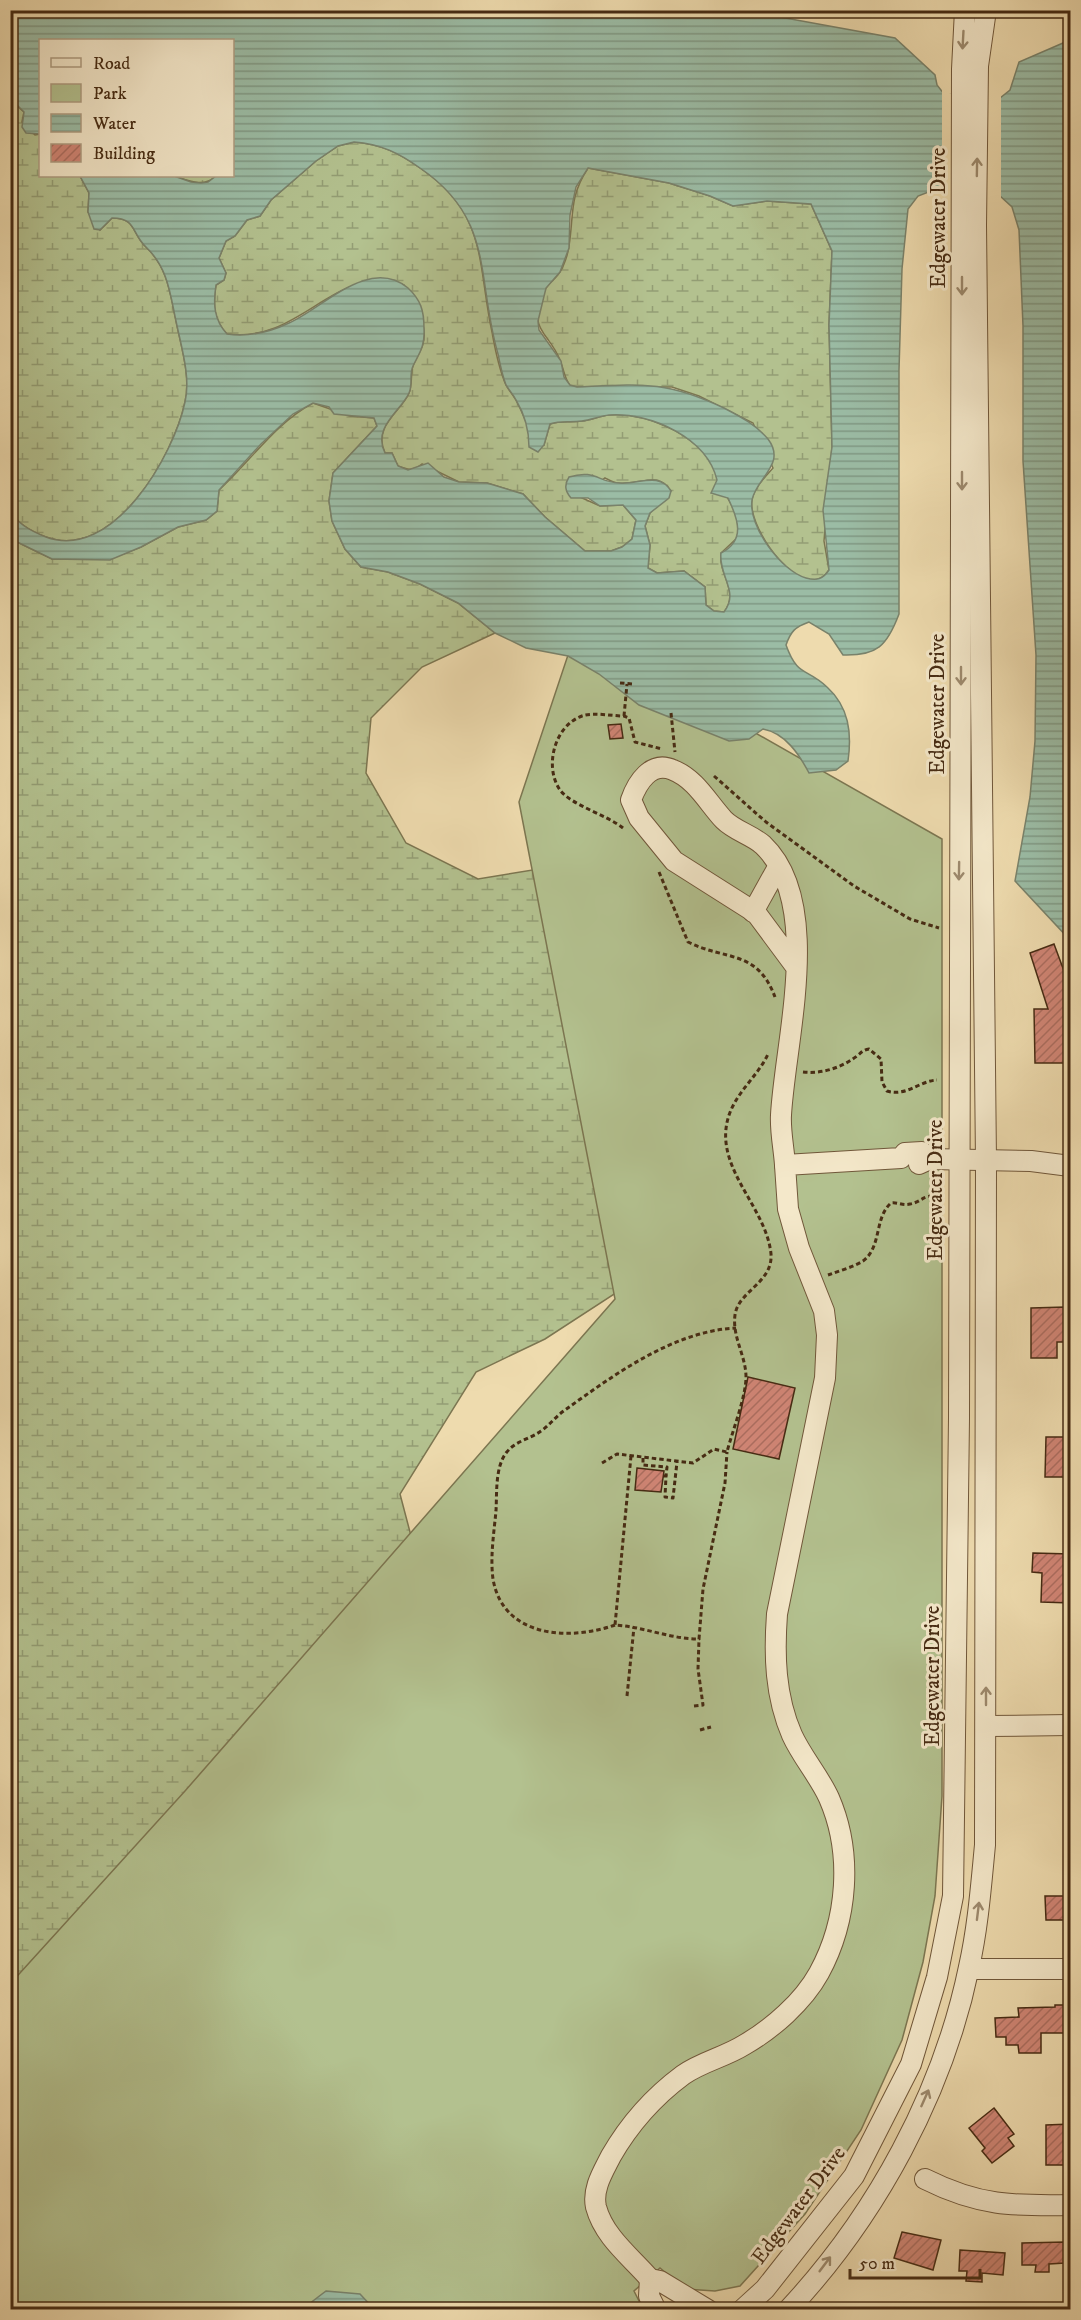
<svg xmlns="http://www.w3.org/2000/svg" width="1081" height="2320" viewBox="0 0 1081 2320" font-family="'IM FELL DW Pica',serif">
  <defs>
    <pattern id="wetland-marsh" width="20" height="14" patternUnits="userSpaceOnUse" patternTransform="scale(1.5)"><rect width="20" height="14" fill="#b3c18f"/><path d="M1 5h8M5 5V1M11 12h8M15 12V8" fill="none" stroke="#939d74"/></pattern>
    <pattern id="water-rules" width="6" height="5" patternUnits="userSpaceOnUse" patternTransform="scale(1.5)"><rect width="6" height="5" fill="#9bbca5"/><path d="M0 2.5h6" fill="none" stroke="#809985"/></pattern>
    <pattern id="building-hatch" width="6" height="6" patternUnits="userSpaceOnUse" patternTransform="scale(1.5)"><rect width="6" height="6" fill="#d08575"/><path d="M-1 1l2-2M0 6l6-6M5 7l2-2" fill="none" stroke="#ab6d5f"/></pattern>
  </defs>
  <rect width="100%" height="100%" fill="#eedbae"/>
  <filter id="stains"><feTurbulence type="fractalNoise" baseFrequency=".00333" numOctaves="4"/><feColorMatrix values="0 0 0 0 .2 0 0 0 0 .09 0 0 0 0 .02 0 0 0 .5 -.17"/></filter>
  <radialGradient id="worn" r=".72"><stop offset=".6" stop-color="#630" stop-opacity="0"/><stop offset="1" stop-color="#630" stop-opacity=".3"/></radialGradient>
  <g fill="url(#wetland-marsh)" stroke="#7c7651" stroke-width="1.5">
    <path d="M10 100 24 112 22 122 35 135 40 134V176H80L89 193 88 212 100 230 112 218C137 218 131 233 146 247 168 268 170 293 176 321 181 346 191 377 185 402 174 455 113 562 46 537 33 532 17 524 11 511Z"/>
    <path d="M354 142C381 144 399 153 420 168 488 214 477 262 492 332 495 349 499 369 506 385 509 391 515 397 518 404 527 422 528 431 544 445L550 424C562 420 570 423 582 421 591 420 600 416 609 415 645 412 695 433 713 466 716 471 716 478 719 483 729 501 742 517 737 538L721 553C718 575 740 591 724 612L714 611 706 605 705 587 684 571 657 573 648 568 650 545 645 526 650 513 671 491C658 470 638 486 618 483 614 483 609 480 605 478L580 497 600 506 623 505 636 520 632 539 622 547 611 551H585L545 517 523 494 487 483 459 482 422 464C413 471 408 470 398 466L392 453H385C372 426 402 411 409 393 412 386 411 377 412 370 414 357 426 349 424 331 423 317 410 298 404 285 335 261 302 344 227 334 213 320 213 304 216 285L224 280 226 273 219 258 226 241 235 236 247 220 260 216 271 200 316 161 338 146Z"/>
    <path d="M588 168 669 183 710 196 733 206 767 201 811 204 832 251 829 325 832 447 824 541 829 570C805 608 747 529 752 500 754 488 765 477 773 468L753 423 699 396 672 387H577L570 386C564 377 564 370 560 360 548 330 526 331 545 290 548 283 556 279 560 272 564 266 568 254 569 246 574 214 569 197 588 168Z"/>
    <path d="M174 176H216C204 188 189 181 174 176Z"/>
    <path d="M313 403 350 416 374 418 377 426 333 473 329 501 332 521 345 549 361 567 388 572 420 584 458 603 495 633 422 667 371 718 366 773 406 843 478 879 557 866 639 1278 545 1339 476 1372 400 1494 436 1631 11 2147V539L52 559H110L141 547 178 527 206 520 217 511 219 490C251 461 274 424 313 403Z"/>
  </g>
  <polygon fill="#b3c18f" stroke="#7c7651" stroke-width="1.5" points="576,631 942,839 942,1796 935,1896 923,1962 902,2040 861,2130 805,2214 740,2286 715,2291 685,2289 660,2268 634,2291 643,2309 11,2309 10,1984 185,1791 615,1299 519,802"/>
  <g fill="url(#water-rules)" stroke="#79826b" stroke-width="1.5" fill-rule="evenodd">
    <path d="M11 11H747L895 38 935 75 937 85 944 94 1000 98 1010 90 1019 62 1070 40V940L1015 881 1030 797 1035 741 1036 655 1023 461V326L1019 230 1012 207 1000 196 952 191H931L918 196 908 209 902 269 899 370V614C887 646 877 656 843 655L829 634 809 622C795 627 791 631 786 645 798 678 806 667 827 687 849 707 852 733 848 761L836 770 809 773C799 754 785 733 763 729L749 739 729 741 639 705 599 674 568 656 526 648 495 633 458 603 420 584 388 572 361 567 345 549 332 521 329 501 333 473 377 426 374 418 334 414 329 407 313 403 293 414 261 444 219 490 217 511 206 520 178 527 141 547 110 560 52 559 11 539 10 511C17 524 33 532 46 537 113 562 174 455 185 402 191 377 181 346 176 321 170 293 168 268 146 247 131 233 137 218 112 218L100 230 94 229 88 212 89 193 80 176H174L191 182 201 183 208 182 216 176H232V40H40V134L26 133 22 127 24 112 11 99ZM354 142C381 144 399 153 420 168 495 219 476 278 498 354 500 364 502 375 506 385 509 390 513 394 516 400 525 415 529 430 529 447L538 452 544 445 550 424C562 420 570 423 582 421 591 420 600 416 609 415 651 412 707 438 717 480L711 493 728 498C738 519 746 540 721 553 718 575 740 592 724 612L714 611 706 605 705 587 684 571 657 573 648 568 650 545 645 526 650 513 669 498 671 491C659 471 638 485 619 483 598 482 595 469 569 477 564 485 565 491 571 498H588L600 506 623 505 636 520 632 539 622 547 611 551H585L545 517 523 494 487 483 459 482 444 477 428 463 408 470 398 466 392 453H385C372 427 401 411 409 393 413 385 409 374 413 366 420 352 425 346 424 328 424 311 421 300 408 288 369 256 323 308 289 323 270 332 249 337 227 334 214 320 213 304 216 285L224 280 226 273 219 258 226 241 235 236 247 220 260 216 271 200 316 161 338 146ZM588 168 669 183 710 196 733 206 767 201 811 204 832 251 829 325 832 447 823 510 829 570C823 579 817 581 806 578 781 571 748 526 752 500 756 478 787 464 768 439 755 424 741 417 724 408 665 380 640 384 577 387L570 385 564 377 561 361 539 330 538 321 546 288 560 272 569 248 570 215 576 187Z"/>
    <polygon points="326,2291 360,2294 374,2309 306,2309 309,2304"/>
  </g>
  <polygon fill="#eedbae" points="942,87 946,92 964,98 1001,93 1001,200 942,194"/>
  <g fill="url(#building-hatch)" stroke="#462b13" stroke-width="1.5">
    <polygon points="621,724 623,738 610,739 608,725"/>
    <polygon points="1054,944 1071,990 1071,1063 1035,1063 1034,1009 1048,1009 1030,953"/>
    <polygon points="1065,1307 1066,1342 1057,1342 1057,1358 1031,1358 1031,1308"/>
    <polygon points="748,1377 795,1388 779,1459 733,1449"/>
    <polygon points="1046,1437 1069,1437 1071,1470 1068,1477 1045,1477"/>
    <polygon points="637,1468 664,1471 661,1492 635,1490"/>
    <polygon points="1033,1553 1071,1554 1071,1603 1041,1602 1042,1573 1032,1572"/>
    <polygon points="1045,1896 1071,1896 1071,1920 1046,1920"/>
    <polygon points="1055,2005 1071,2005 1071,2033 1041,2033 1041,2053 1019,2053 1018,2045 1006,2045 1006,2037 996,2037 995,2018 1019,2017 1018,2008 1055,2007"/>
    <polygon points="994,2108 1014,2134 1008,2138 1014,2146 992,2163 982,2151 985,2148 969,2128"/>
    <polygon points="1071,2124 1071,2165 1046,2165 1046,2125"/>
    <polygon points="902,2232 941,2240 933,2270 894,2258"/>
    <polygon points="1065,2242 1065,2263 1049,2264 1049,2272 1035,2272 1036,2265 1022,2265 1022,2243"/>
    <polygon points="960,2250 1005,2253 1003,2275 982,2273 982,2282 966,2281 967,2271 959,2271"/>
  </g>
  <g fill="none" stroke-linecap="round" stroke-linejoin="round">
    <g stroke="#70573a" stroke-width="22">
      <g id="minor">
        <polyline points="753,912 778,867"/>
        <polyline points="919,1164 930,1159 1031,1161 1070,1166"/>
        <path d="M785 1165C784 1149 780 1131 781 1115 785 1041 824 903 763 845 752 835 735 831 724 820 708 803 696 779 673 770 651 760 637 783 631 800L639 818 674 861 756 913 796 967"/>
        <polyline points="987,1726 1070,1725"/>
        <polyline points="969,1969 1070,1969"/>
        <path d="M925 2179C979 2206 1012 2206 1070 2205"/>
        <path d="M650 2279C631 2257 604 2237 596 2207 592 2189 603 2172 611 2156 630 2123 652 2098 683 2075 701 2062 725 2057 744 2045 772 2029 803 2002 819 1973 848 1920 853 1853 829 1798 819 1776 802 1757 792 1735 775 1696 774 1655 777 1614L825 1378 827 1335 824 1311 799 1248 788 1209 785 1165 901 1158 905 1153 922 1152 930 1159"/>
        <polyline points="656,2310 649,2296 650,2279 660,2281 708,2310"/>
        <polyline points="742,2310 765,2289 854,2176 911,2064 937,1977 953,1896 959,1418 962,69 965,10"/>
        <path d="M788 2310C876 2216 943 2093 969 1967 978 1927 981 1886 985 1845L986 1161 976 225 978 66 986 10"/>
      </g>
    </g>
    <g stroke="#462b13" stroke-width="3" stroke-dasharray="4.5 3" stroke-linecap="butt">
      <polyline points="620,683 633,684"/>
      <polyline points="671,713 675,752"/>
      <polyline points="624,716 627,684"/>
      <polyline points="714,776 766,822 854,886 910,919 939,928"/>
      <path d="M623 828C607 815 571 805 560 790 544 767 554 726 582 716 594 712 611 716 624 716L629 718 635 742 662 749"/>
      <path d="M659 872 688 942C726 961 757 949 775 997"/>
      <path d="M803 1072C822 1074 841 1068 857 1056 862 1052 863 1050 869 1049L881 1059 882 1082 887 1091C906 1097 919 1081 937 1080"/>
      <path d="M828 1275C839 1271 853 1267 863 1261 882 1247 874 1218 891 1203 898 1202 903 1206 910 1204 922 1202 922 1195 937 1196"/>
      <path d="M631 1456 615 1625C645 1627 670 1639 699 1639L703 1589 725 1483 727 1452"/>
      <polyline points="643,1458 643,1465 667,1467 666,1476"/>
      <path d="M602 1463 617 1454 693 1463 714 1449 727 1452C732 1432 746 1397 746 1377 746 1356 732 1337 735 1315 738 1291 773 1283 771 1254 766 1204 708 1164 731 1110 740 1089 759 1074 768 1054"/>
      <polyline points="663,1476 666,1476 665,1497 673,1498 677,1462"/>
      <path d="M615 1625C570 1641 503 1638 493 1579 490 1557 494 1532 496 1511 497 1493 495 1468 506 1453 515 1441 530 1439 541 1431 550 1425 556 1416 565 1410 614 1375 673 1331 736 1328"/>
      <polyline points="627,1696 634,1627"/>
      <polyline points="694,1706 703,1705 698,1669 699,1639"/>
      <polyline points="700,1730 711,1727"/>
    </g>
    <use href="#minor" stroke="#f4e8ca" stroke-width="20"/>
  </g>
  <defs><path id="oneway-shaft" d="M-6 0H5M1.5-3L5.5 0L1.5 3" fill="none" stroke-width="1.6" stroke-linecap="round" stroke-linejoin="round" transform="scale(1.5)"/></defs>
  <g stroke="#9d8a6e">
    <use href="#oneway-shaft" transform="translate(963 40) rotate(93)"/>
    <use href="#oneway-shaft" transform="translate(977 167) rotate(-89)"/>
    <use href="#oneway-shaft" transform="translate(962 286) rotate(90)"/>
    <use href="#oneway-shaft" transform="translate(962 481) rotate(90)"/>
    <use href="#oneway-shaft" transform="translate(961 676) rotate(90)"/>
    <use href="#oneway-shaft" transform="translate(959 871) rotate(91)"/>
    <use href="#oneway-shaft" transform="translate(986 1696) rotate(-90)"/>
    <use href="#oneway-shaft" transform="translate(978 1911) rotate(-83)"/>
    <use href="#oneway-shaft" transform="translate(925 2098) rotate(-66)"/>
    <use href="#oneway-shaft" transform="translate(825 2264) rotate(-53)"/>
  </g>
  <g text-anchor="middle" stroke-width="6" stroke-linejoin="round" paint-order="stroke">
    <g font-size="21" fill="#462b13" stroke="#f4e8ca">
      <text transform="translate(938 218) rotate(-90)" y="7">Edgewater Drive</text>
      <text transform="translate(937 704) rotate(-90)" y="7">Edgewater Drive</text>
      <text transform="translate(935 1190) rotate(-90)" y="7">Edgewater Drive</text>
      <text transform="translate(932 1676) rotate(-90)" y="7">Edgewater Drive</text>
      <text transform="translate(798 2205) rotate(-53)" y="7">Edgewater Drive</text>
    </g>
  </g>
  <rect width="1081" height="2320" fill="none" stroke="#eedbae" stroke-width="36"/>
  <rect x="12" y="12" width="1057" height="2296" fill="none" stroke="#462b13" stroke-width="3"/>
  <rect x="18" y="18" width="1045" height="2284" fill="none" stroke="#462b13" stroke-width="1.5"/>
  <rect x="39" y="39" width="195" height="138" fill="#f4e8ca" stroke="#ae9c81" stroke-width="1.5"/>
  <rect x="51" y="58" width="30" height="9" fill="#f4e8ca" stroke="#ae9c81" stroke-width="1.5"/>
  <text x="93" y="69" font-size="18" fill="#462b13">Road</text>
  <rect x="51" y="84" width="30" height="18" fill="#b3c18f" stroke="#ae9c81" stroke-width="1.5"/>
  <text x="93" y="99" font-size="18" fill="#462b13">Park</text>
  <rect x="51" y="114" width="30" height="18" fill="url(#water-rules)" stroke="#ae9c81" stroke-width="1.5"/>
  <text x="93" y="129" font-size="18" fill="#462b13">Water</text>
  <rect x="51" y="144" width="30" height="18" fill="url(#building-hatch)" stroke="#ae9c81" stroke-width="1.5"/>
  <text x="93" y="159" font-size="18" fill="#462b13">Building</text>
  <path d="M850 2269v9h130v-9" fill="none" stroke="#462b13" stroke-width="3"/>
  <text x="859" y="2269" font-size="18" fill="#462b13" stroke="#f4e8ca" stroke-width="4.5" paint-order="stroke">50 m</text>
  <rect width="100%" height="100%" filter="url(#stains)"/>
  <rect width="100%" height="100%" fill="url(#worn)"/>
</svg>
